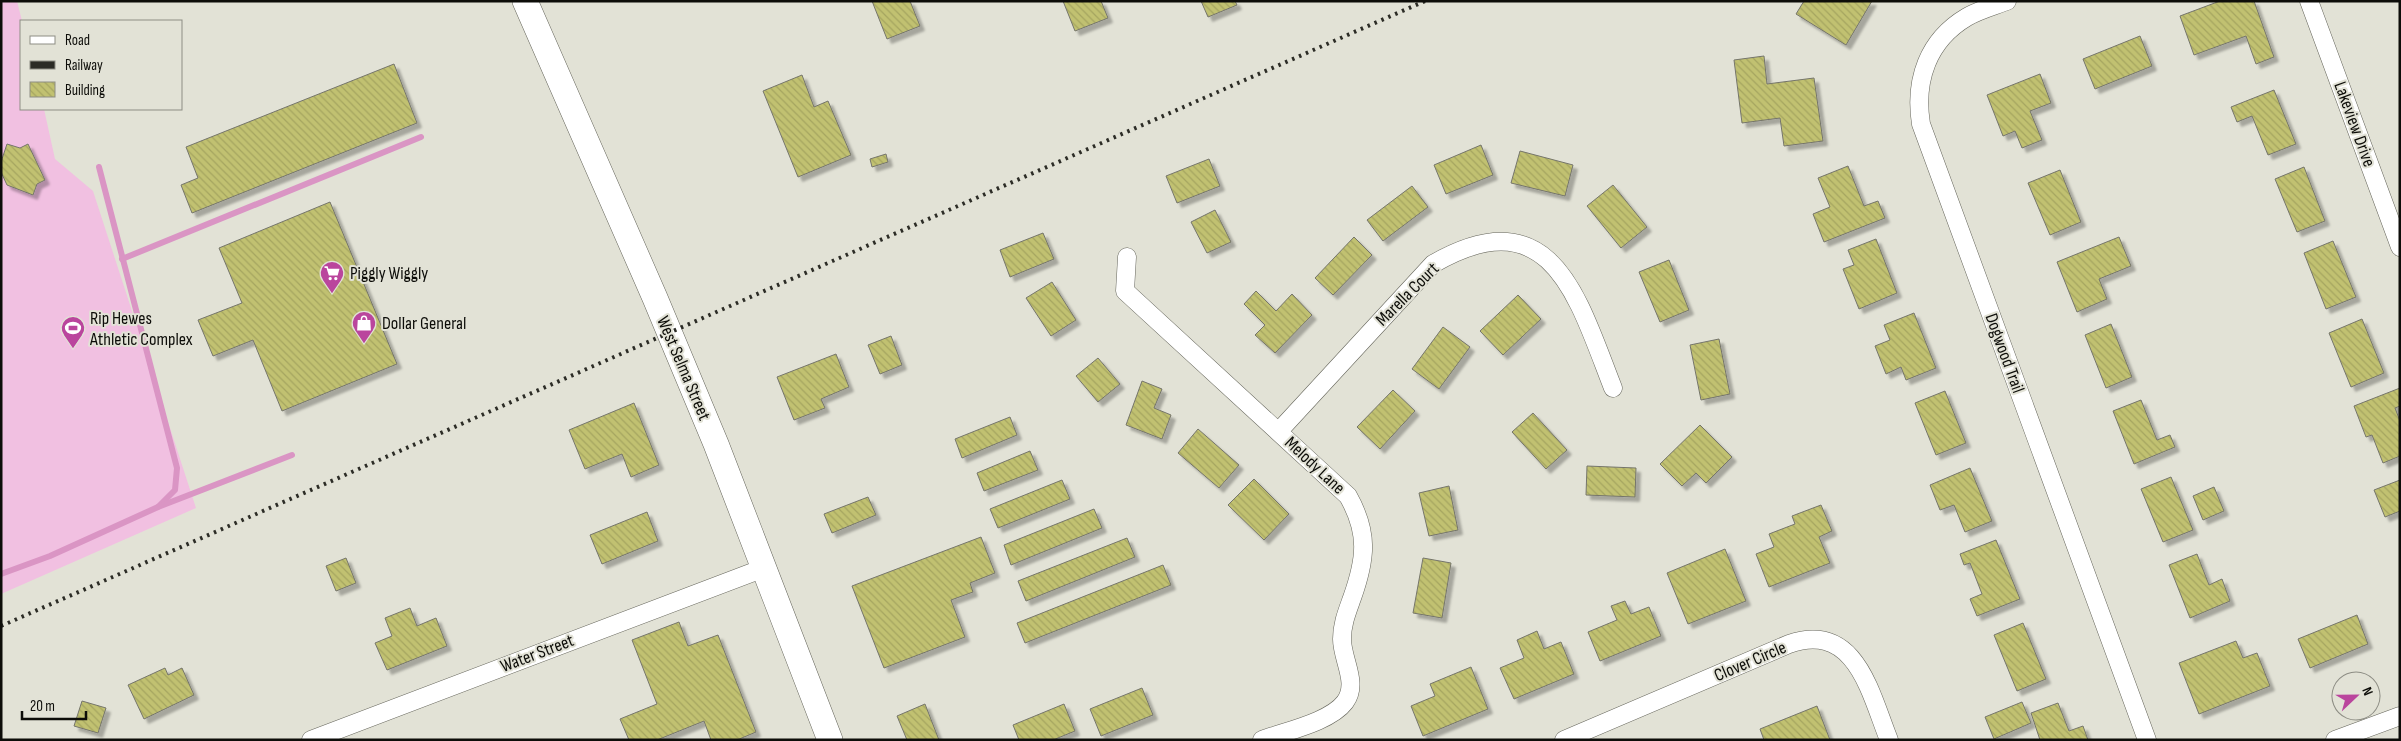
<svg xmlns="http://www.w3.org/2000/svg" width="2401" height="741" viewBox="0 0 2401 741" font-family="'Sofia Sans Condensed',sans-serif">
  <defs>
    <pattern id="building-back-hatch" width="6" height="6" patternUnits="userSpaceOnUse" patternTransform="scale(1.25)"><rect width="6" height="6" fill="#c1c171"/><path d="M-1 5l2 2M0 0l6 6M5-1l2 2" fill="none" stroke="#a5a560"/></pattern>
    <filter id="shadow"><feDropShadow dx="4.5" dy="4.5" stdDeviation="1" flood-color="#0004"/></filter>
  </defs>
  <rect width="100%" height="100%" fill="#e2e2d6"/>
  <polygon fill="#f1c0e1" points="1,1 17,1 22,21 21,109 44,109 55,159 93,191 196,508 1,594"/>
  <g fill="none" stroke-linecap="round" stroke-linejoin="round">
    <g stroke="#da95c4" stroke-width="6">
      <polyline points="99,167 177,468 175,490 158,507"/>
      <polyline points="122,259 421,137"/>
      <polyline points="1,574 50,556 158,507 292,455"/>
    </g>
  </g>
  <g fill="url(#building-back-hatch)" stroke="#75756b" filter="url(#shadow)">
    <polygon points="872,1 910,1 920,26 887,39"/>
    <polygon points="1063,1 1101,1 1108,18 1075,31"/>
    <polygon points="1201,1 1235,1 1237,5 1208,17"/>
    <polygon points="1804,1 1872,1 1846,45 1796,14"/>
    <polygon points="2220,1 2254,1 2274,57 2256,64 2246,36 2194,55 2180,16"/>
    <polygon points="2140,36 2152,66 2095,89 2083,59"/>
    <polygon points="1764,56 1767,84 1814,78 1823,141 1784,146 1780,118 1742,123 1734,60"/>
    <polygon points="394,64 417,123 192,213 181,185 198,178 186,147"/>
    <polygon points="2040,74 2051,103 2030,111 2042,140 2022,148 2015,131 2003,136 1987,95"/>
    <polygon points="802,75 814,107 828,101 851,155 798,177 763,91"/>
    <polygon points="2274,90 2296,144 2268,155 2252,116 2237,122 2231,107"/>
    <polygon points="7,144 20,148 28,144 45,180 37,184 33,195 7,185 1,172 1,162"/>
    <polygon points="1481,145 1493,175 1446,194 1434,165"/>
    <polygon points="1520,151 1573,165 1565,196 1511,183"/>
    <polygon points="886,154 888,162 872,167 870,159"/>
    <polygon points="1209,159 1220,186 1177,203 1166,176"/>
    <polygon points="1848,166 1864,206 1878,201 1885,218 1824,242 1813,214 1830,207 1818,178"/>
    <polygon points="2304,167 2325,221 2297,232 2275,179"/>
    <polygon points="2060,170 2081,222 2050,235 2028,183"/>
    <polygon points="1613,185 1647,227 1621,248 1587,206"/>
    <polygon points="1412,186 1428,207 1383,241 1367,220"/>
    <polygon points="330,202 397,364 282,411 253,340 213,356 198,320 242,303 219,248"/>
    <polygon points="1215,210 1231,242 1207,253 1191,222"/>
    <polygon points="1043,233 1054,259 1010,277 1000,250"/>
    <polygon points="1354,237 1372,255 1333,295 1315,278"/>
    <polygon points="2119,237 2131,266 2099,279 2107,299 2077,312 2057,262"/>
    <polygon points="1876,239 1897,293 1859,309 1843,269 1854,265 1848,250"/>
    <polygon points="2333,241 2356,297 2326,309 2304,253"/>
    <polygon points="1669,260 1689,310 1660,322 1639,272"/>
    <polygon points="1052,282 1076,320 1051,336 1026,298"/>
    <polygon points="1256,291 1276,311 1292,294 1312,315 1275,353 1255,335 1265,325 1244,304"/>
    <polygon points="1518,295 1541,319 1503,355 1480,331"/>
    <polygon points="1914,313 1936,368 1906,380 1901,367 1886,374 1875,346 1890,340 1884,325"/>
    <polygon points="2362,319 2384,373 2351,387 2329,333"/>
    <polygon points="2111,324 2132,377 2106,388 2085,335"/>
    <polygon points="1443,327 1470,347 1439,389 1412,369"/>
    <polygon points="891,336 902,365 880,374 868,345"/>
    <polygon points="1719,339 1730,394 1701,400 1690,345"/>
    <polygon points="836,354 849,387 821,399 825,408 794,420 777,377"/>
    <polygon points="1098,358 1120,384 1098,402 1076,376"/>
    <polygon points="1142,381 1162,389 1154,408 1171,415 1162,439 1126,425"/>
    <polygon points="2400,388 2400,406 2395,408 2400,421 2400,456 2383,463 2372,435 2366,437 2354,406"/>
    <polygon points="1393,390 1415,411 1380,449 1357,427"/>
    <polygon points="1945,391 1966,443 1936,455 1915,403"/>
    <polygon points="2141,400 2157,440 2170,435 2175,447 2134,464 2113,411"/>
    <polygon points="634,403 659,465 631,477 622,454 585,469 569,430"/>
    <polygon points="1533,413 1567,450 1546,469 1512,432"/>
    <polygon points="1010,417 1017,435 962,458 955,439"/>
    <polygon points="1700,425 1732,457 1706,483 1696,473 1682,486 1660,464"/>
    <polygon points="1198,429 1239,465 1219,488 1178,453"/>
    <polygon points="1030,451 1038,470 984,491 977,473"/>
    <polygon points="1587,466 1636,468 1635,497 1586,495"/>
    <polygon points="1970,468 1992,521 1965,532 1954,505 1940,510 1930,485"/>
    <polygon points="2171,477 2193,530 2163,542 2141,489"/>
    <polygon points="1254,479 1289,514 1264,540 1228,505"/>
    <polygon points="1062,480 1070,499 998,528 990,509"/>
    <polygon points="2400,480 2400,511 2385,517 2374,490"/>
    <polygon points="1449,486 1458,530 1429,536 1419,493"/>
    <polygon points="2214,487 2224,511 2203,520 2193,496"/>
    <polygon points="868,497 876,515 832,533 824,514"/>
    <polygon points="1821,505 1832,531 1819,537 1830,563 1769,587 1756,554 1774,547 1769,534 1795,524 1792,516"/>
    <polygon points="1094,509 1102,528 1011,565 1004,545"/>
    <polygon points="647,512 658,541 602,564 590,535"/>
    <polygon points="981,537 995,573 970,583 973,592 951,600 965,637 884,668 852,586"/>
    <polygon points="1127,538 1135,557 1026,601 1018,581"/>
    <polygon points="1996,540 2020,599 1977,616 1970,599 1982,594 1970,563 1964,565 1960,554"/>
    <polygon points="1725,549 1746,601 1688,624 1667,573"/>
    <polygon points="2197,554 2209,585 2222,579 2230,601 2190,618 2169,565"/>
    <polygon points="346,558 356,583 336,591 326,566"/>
    <polygon points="1423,558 1451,563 1442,618 1413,613"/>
    <polygon points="1163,565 1171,585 1025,643 1017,623"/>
    <polygon points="1625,601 1631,614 1649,607 1661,636 1600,661 1588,632 1617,620 1611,606"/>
    <polygon points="410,608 417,626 436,618 447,646 387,670 375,643 392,636 385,618"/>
    <polygon points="2357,615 2368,644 2310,668 2298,639"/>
    <polygon points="679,622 688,646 718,635 756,732 737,740 711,740 704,721 657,740 629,740 620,719 657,704 632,640"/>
    <polygon points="2023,623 2046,679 2017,691 1994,635"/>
    <polygon points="1537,631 1544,649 1561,642 1574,674 1514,699 1500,668 1524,658 1517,640"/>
    <polygon points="2236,641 2243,658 2257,653 2270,686 2199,714 2179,663"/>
    <polygon points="1471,667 1488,709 1423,736 1411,706 1435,696 1430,684"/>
    <polygon points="165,668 168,675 182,668 194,695 144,719 128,685"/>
    <polygon points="1142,688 1153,715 1101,736 1090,709"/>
    <polygon points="82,701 106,708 98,733 74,726"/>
    <polygon points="2022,702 2031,723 1994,739 1985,717"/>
    <polygon points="2058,703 2069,731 2083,726 2088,740 2040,740 2031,713"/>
    <polygon points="925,704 939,740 907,740 897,716"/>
    <polygon points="1064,704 1075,731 1053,740 1019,740 1013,725"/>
    <polygon points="1817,706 1830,740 1764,740 1760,729"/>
  </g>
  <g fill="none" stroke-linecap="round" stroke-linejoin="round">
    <g stroke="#65655b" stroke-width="19">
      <g id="street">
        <path d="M2007 1C1994 6 1979 10 1967 17 1928 40 1914 80 1921 124L2147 740"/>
        <polyline points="2309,1 2400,247"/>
        <path d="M1127 257 1125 291 1348 496C1369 533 1366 559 1352 598 1347 612 1342 624 1342 639 1342 660 1359 683 1345 702 1330 722 1286 731 1262 740"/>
        <path d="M1279 431 1433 264C1552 195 1578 299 1613 388"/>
        <polyline points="311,740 764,568"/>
        <path d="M1564 740 1789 644C1856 621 1870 693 1889 740"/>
        <polyline points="2335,740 2400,716"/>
      </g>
    </g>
    <g stroke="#65655b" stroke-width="26">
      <polyline id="secondary" points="525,1 655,298 716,444 830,740"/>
    </g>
    <use href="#street" stroke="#fff" stroke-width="18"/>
    <use href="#secondary" stroke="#fff" stroke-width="25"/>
    <polyline stroke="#2c2c26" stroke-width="4" stroke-dasharray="2.5 5" stroke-linecap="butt" points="1,626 1425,1"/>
  </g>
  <defs>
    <g id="supermarket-pin" transform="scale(1.25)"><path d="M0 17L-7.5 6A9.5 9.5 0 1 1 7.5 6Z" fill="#ba459d" stroke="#e2e2d6"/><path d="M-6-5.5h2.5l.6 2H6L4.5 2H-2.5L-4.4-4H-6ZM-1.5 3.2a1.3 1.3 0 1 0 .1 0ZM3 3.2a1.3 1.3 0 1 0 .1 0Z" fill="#fff"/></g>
    <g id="shop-pin" transform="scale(1.25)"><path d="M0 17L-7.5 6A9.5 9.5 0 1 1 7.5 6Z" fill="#ba459d" stroke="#e2e2d6"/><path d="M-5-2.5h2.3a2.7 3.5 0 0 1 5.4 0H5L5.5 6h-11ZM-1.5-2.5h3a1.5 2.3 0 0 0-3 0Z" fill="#fff"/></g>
    <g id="stadium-pin" transform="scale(1.25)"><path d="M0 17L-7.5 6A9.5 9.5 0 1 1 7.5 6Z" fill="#ba459d" stroke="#e2e2d6"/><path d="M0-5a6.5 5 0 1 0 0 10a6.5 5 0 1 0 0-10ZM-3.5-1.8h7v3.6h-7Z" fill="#fff"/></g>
  </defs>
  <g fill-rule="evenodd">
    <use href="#supermarket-pin" x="332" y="273"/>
    <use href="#shop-pin" x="364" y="323"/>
    <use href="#stadium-pin" x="73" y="328"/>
  </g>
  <g text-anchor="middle" stroke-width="4" stroke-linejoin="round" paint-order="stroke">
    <g font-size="18" fill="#0d0d09" stroke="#e2e2d6">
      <text transform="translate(2355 124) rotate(70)" y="6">Lakeview Drive</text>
      <text transform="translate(1407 294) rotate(-45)" y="6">Marella Court</text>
      <text transform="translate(2005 353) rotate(70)" y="6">Dogwood Trail</text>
      <text transform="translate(684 368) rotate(67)" y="6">West Selma Street</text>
      <text transform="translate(1315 465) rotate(43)" y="6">Melody Lane</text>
      <text transform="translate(537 653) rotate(-21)" y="6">Water Street</text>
      <text transform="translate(1750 661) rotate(-23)" y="6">Clover Circle</text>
    </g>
    <g font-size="18" fill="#0d0d09" stroke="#e2e2d6" text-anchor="start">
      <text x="350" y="279">Piggly Wiggly</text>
      <text x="90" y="324">Rip Hewes<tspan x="90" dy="21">Athletic Complex</tspan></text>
      <text x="382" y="329">Dollar General</text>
    </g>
  </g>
  <rect width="2401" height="741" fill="none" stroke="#0d0d09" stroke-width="5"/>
  <rect x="20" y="20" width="162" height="90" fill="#e2e2d6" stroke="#8d8d84"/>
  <rect x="30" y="36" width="25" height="8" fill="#ffffff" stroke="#8d8d84"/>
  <text x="65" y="45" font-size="15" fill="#0d0d09">Road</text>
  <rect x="30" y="61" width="25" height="8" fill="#2c2c26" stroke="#8d8d84"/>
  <text x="65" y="70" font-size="15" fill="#0d0d09">Railway</text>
  <rect x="30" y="82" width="25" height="15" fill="url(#building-back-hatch)" stroke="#8d8d84"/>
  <text x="65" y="95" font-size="15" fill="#0d0d09">Building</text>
  <g transform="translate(2356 696) rotate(68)"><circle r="24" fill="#e2e2d6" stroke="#8d8d84"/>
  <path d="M0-4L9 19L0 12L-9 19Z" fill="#ba459d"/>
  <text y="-8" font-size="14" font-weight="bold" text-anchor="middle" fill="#0d0d09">N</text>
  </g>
  <path d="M22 711v8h64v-8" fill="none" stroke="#0d0d09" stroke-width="2.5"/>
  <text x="30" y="711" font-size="15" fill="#0d0d09" stroke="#e2e2d6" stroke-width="4" paint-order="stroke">20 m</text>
</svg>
